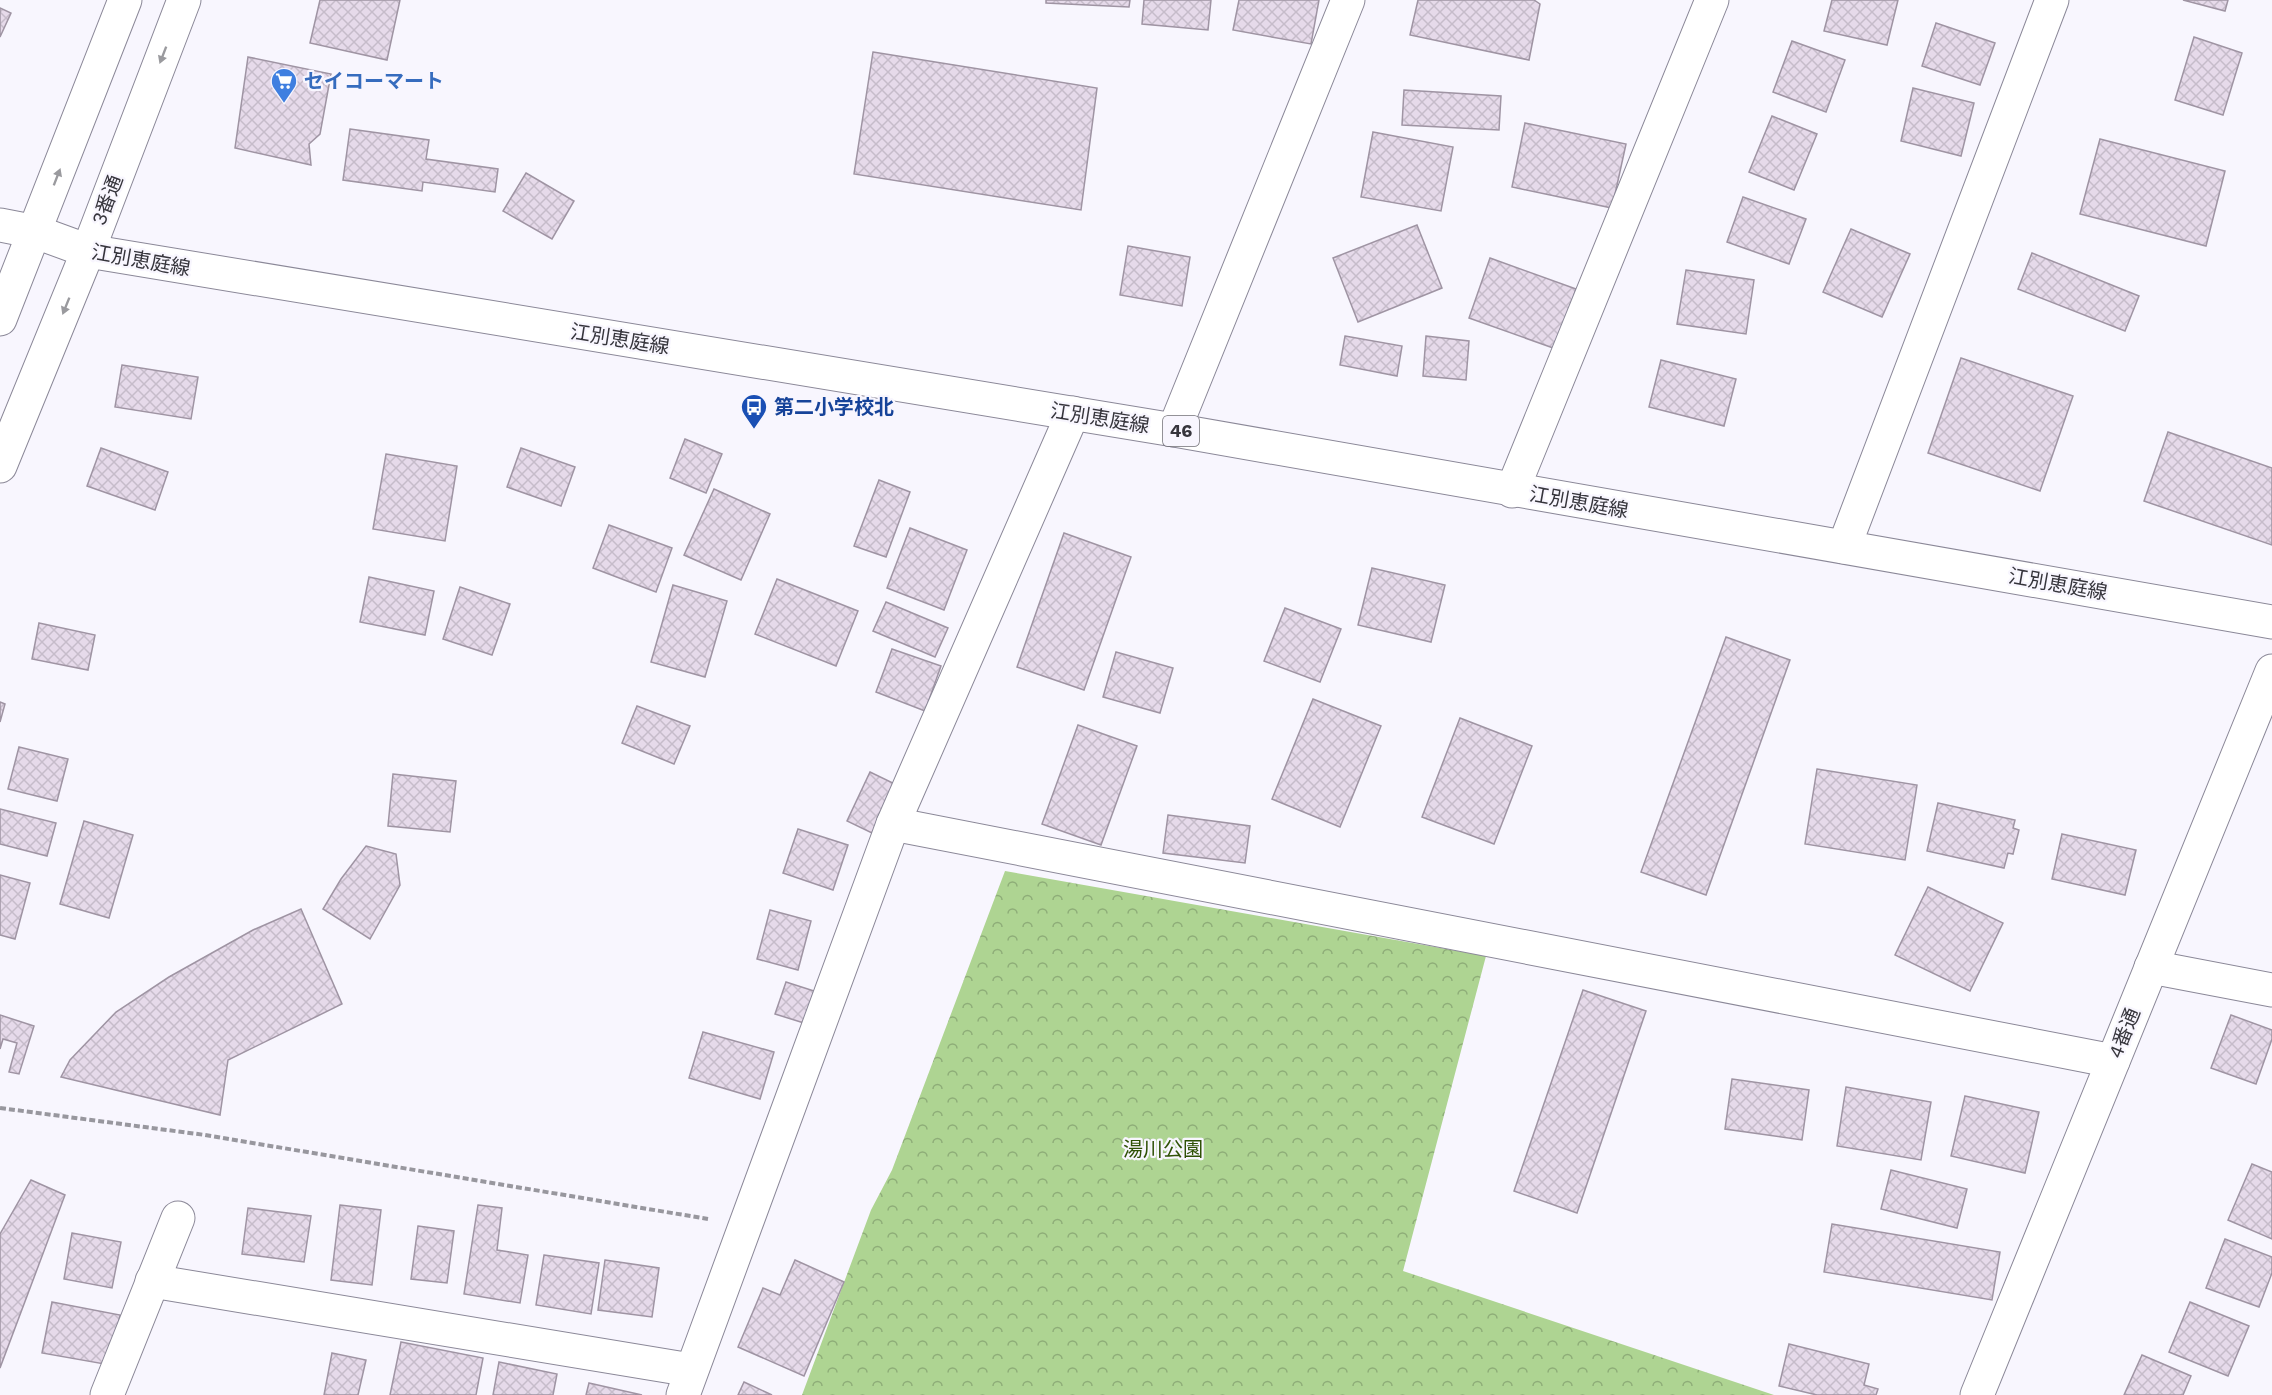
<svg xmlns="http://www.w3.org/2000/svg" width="2272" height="1395" viewBox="0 0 2272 1395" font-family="'Work Sans','Noto Sans JP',sans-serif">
  <defs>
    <pattern id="forest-crowns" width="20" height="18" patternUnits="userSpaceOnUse" patternTransform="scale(1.5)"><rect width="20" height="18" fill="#aed492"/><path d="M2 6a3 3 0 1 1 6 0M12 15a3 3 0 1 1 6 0" fill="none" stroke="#8ead78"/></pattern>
    <pattern id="building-cross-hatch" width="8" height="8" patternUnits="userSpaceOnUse" patternTransform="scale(1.5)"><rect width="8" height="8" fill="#e6daea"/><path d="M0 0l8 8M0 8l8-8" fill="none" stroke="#c6bcca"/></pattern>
  </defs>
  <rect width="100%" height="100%" fill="#f8f6fe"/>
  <polygon fill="url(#forest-crowns)" points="1005,871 1486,956 1403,1271 1774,1395 802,1395 871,1210 892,1170"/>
  <g fill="url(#building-cross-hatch)" stroke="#9f94a3" stroke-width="1.5">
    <polygon points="320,0 400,0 387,60 310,43"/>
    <polygon points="1046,0 1130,0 1129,7 1046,3"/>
    <polygon points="1144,0 1211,0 1208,30 1142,24"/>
    <polygon points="1239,0 1319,0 1311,44 1233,30"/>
    <polygon points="1418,0 1534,0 1540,4 1529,60 1410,35"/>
    <polygon points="1832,0 1898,0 1887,45 1824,31"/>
    <polygon points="2183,0 2228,0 2225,11"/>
    <polygon points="0,8 11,13 0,37"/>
    <polygon points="1936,23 1995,43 1980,85 1922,66"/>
    <polygon points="2194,37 2242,53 2223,115 2175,100"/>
    <polygon points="1792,41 1845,60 1826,112 1773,92"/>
    <polygon points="873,52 1097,88 1081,210 854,174"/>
    <polygon points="248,57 331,74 320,134 309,144 311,165 235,148"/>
    <polygon points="1913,88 1974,103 1961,156 1901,141"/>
    <polygon points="1404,90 1501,96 1499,130 1402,125"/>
    <polygon points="1772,116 1817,134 1794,190 1749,172"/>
    <polygon points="1525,123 1626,144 1612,208 1512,187"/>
    <polygon points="350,129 429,140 426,159 498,169 495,192 423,182 422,191 343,180"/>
    <polygon points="1373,132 1453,147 1441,211 1361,197"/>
    <polygon points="2100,139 2225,171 2206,246 2080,214"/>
    <polygon points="526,173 574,201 552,239 503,211"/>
    <polygon points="1743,197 1806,219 1789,264 1727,242"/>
    <polygon points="1417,225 1442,288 1358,322 1333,258"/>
    <polygon points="1851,229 1910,254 1882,317 1823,292"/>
    <polygon points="1128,246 1190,257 1182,306 1120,295"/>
    <polygon points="2032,253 2139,296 2125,331 2018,289"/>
    <polygon points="1490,258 1576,289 1556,349 1469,318"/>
    <polygon points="1686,270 1754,280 1746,334 1677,324"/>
    <polygon points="1345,336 1402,346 1397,376 1340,365"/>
    <polygon points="1426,336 1469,341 1466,380 1423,376"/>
    <polygon points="1961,358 2073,396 2040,491 1928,453"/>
    <polygon points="1661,360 1736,379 1724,426 1649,407"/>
    <polygon points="122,365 198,377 191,419 115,407"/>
    <polygon points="2168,432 2272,468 2272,545 2144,501"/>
    <polygon points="685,439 722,454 706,493 670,478"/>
    <polygon points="101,448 168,472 155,510 87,486"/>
    <polygon points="521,448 575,467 561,506 507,487"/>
    <polygon points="386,454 457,466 445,541 373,529"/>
    <polygon points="879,480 910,492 886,557 854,546"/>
    <polygon points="714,489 770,514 741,580 684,555"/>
    <polygon points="609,525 672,548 656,592 593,568"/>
    <polygon points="910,528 967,550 944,610 887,588"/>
    <polygon points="1064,533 1131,557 1084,690 1017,667"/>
    <polygon points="1372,568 1445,585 1431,642 1358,625"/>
    <polygon points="369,577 434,591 425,635 360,622"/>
    <polygon points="777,579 858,611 836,666 755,634"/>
    <polygon points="673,585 727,601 705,677 651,662"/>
    <polygon points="460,587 510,604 492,655 443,639"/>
    <polygon points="886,602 948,628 935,657 873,631"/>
    <polygon points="1285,608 1341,629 1320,682 1264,661"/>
    <polygon points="39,623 95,635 88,670 32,659"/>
    <polygon points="1726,637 1790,660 1706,895 1641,872"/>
    <polygon points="892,649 941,666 925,711 876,692"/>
    <polygon points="1116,652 1173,668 1160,713 1103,697"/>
    <polygon points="1313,699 1381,726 1340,827 1272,799"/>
    <polygon points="0,702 5,704 0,722"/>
    <polygon points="637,706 690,726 674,764 622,743"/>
    <polygon points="1460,718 1532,746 1494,844 1422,817"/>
    <polygon points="1078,725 1137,746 1101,845 1042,824"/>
    <polygon points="19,747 68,759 57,801 8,789"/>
    <polygon points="1817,769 1917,785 1905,860 1805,844"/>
    <polygon points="870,772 895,784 872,833 847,821"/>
    <polygon points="393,774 456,781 450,832 388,826"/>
    <polygon points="1938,803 2015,820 2013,828 2019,830 2013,854 2008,853 2004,868 1927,851"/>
    <polygon points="0,809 56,823 47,856 0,844"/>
    <polygon points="1168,815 1250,826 1245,863 1163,853"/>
    <polygon points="84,821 133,835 109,918 60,904"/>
    <polygon points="798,829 848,845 833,890 783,873"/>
    <polygon points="2062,834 2136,850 2125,895 2052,879"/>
    <polygon points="366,846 396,854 400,885 370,939 323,909 341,879"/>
    <polygon points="0,875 30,883 15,939 0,935"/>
    <polygon points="1928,887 2003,923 1970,991 1895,955"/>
    <polygon points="301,909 342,1004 228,1060 220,1115 61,1077 70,1060 116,1012 169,977 253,930"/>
    <polygon points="770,910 811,921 798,970 757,959"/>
    <polygon points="786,982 814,991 804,1023 775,1014"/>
    <polygon points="1583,990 1646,1011 1577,1213 1514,1191"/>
    <polygon points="0,1015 34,1026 19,1074 9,1072 17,1043 3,1039 0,1049"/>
    <polygon points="2231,1015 2272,1030 2272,1039 2256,1084 2211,1068"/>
    <polygon points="703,1032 774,1052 760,1099 689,1078"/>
    <polygon points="1732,1079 1809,1090 1802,1140 1725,1129"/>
    <polygon points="1846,1087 1931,1102 1921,1160 1837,1146"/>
    <polygon points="1965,1096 2039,1112 2025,1173 1951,1156"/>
    <polygon points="2252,1164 2272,1172 2272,1239 2228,1220"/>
    <polygon points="1891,1170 1967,1189 1957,1228 1881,1209"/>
    <polygon points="31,1180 65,1195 0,1368 0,1234"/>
    <polygon points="340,1205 381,1210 372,1285 331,1280"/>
    <polygon points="478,1205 502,1208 497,1250 528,1255 520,1303 464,1294"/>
    <polygon points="248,1208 311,1216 304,1262 242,1254"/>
    <polygon points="1832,1224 2000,1252 1992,1300 1824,1272"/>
    <polygon points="418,1226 454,1231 447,1283 411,1279"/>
    <polygon points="72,1233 121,1242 112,1288 64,1279"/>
    <polygon points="2225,1239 2272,1257 2272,1273 2259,1307 2206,1288"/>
    <polygon points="544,1255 599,1263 591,1314 536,1305"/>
    <polygon points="605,1260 659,1268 652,1317 598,1310"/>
    <polygon points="795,1260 844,1282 804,1376 738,1347 763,1288 780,1295"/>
    <polygon points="52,1302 120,1315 110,1365 42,1353"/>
    <polygon points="2190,1302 2249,1326 2228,1376 2169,1352"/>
    <polygon points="401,1342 483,1358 476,1395 390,1395"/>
    <polygon points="1789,1344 1869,1364 1864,1385 1878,1389 1876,1395 1817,1395 1779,1386"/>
    <polygon points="332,1353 366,1360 358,1395 324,1395"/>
    <polygon points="2142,1355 2191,1376 2183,1395 2124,1395"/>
    <polygon points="499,1362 557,1374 553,1395 493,1395"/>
    <polygon points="744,1382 772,1395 738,1395"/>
    <polygon points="589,1383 642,1395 586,1395"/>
  </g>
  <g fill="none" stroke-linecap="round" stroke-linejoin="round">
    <g stroke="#8b8898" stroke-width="35">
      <g id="minor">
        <polyline points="1174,430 1348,0"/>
        <polyline points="1512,491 1712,0"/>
        <polyline points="1844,547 2052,0"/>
        <polyline points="893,824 2113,1061"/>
        <polyline points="2151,967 2272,990"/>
        <polyline points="152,1281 691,1370"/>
        <polyline points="107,1395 178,1218"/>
        <polyline points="683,1395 893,824 1073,413"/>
      </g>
    </g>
    <g stroke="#8b8898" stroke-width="35">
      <g id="tertiary">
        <polyline points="0,319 125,0"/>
        <polyline points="0,466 88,251 184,0"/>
        <polyline points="1977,1395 2272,671"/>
      </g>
    </g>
    <g stroke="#8b8898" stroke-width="35">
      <polyline id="primary" points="0,225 36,232 88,251 1174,430 2272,622"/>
    </g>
    <polyline stroke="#98979e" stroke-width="4" stroke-dasharray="6 3" stroke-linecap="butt" points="0,1108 205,1135 708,1219"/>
    <use href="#minor" stroke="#fff" stroke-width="33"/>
    <use href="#tertiary" stroke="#fff" stroke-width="33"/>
    <use href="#primary" stroke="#fff" stroke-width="33"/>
  </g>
  <defs><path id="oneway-solid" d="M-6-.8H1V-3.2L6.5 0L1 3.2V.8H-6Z" transform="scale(1.5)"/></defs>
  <g fill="#9a9a9e">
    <use href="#oneway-solid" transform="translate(163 55) rotate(111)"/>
    <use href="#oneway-solid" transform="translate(57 177) rotate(-69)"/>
    <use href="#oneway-solid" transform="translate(66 306) rotate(112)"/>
  </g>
  <defs>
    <g id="supermarket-pin" transform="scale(1.35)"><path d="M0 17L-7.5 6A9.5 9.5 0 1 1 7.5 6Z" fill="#3f7fe0" stroke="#f8f6fe"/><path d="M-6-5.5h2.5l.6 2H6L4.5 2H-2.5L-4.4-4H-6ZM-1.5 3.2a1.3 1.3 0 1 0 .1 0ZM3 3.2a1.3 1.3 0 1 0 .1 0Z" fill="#fff"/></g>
    <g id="bus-pin" transform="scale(1.35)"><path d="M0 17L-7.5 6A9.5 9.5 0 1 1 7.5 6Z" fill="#1a4fb4" stroke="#f8f6fe"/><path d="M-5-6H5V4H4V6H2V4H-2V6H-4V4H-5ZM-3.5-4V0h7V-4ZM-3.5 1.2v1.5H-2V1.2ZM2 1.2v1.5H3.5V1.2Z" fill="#fff"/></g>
  </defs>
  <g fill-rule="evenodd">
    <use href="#supermarket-pin" x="284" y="81"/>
    <use href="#bus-pin" x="754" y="407"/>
  </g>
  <g text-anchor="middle" stroke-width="4.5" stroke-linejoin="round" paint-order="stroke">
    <rect fill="#f8f6fe" stroke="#706f76" stroke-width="1.5" x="1163" y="416" width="36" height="30" rx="4.5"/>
    <g font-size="18" font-weight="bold" fill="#36353c">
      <text x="1181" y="437">46</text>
    </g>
    <g font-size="20" font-weight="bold" fill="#366cbe" stroke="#f8f6fe" text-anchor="start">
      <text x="304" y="88">セイコーマート</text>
    </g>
    <g font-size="20" fill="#36353c" stroke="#f8f6fe">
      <text transform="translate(107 200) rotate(-69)" y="7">3番通</text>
      <text transform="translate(141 260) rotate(10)" y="7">江別恵庭線</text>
      <text transform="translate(620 339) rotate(9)" y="7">江別恵庭線</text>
      <text transform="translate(1100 418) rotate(9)" y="7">江別恵庭線</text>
      <text transform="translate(1579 502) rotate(10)" y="7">江別恵庭線</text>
      <text transform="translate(2058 584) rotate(10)" y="7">江別恵庭線</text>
      <text transform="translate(2124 1033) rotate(-68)" y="7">4番通</text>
    </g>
    <g font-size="20" font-weight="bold" fill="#164399" stroke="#f8f6fe" text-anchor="start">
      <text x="774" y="414">第二小学校北</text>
    </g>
    <g font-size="20" fill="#2f5106" stroke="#f8f6fe">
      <text x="1163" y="1156">湯川公園</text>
    </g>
  </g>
</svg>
